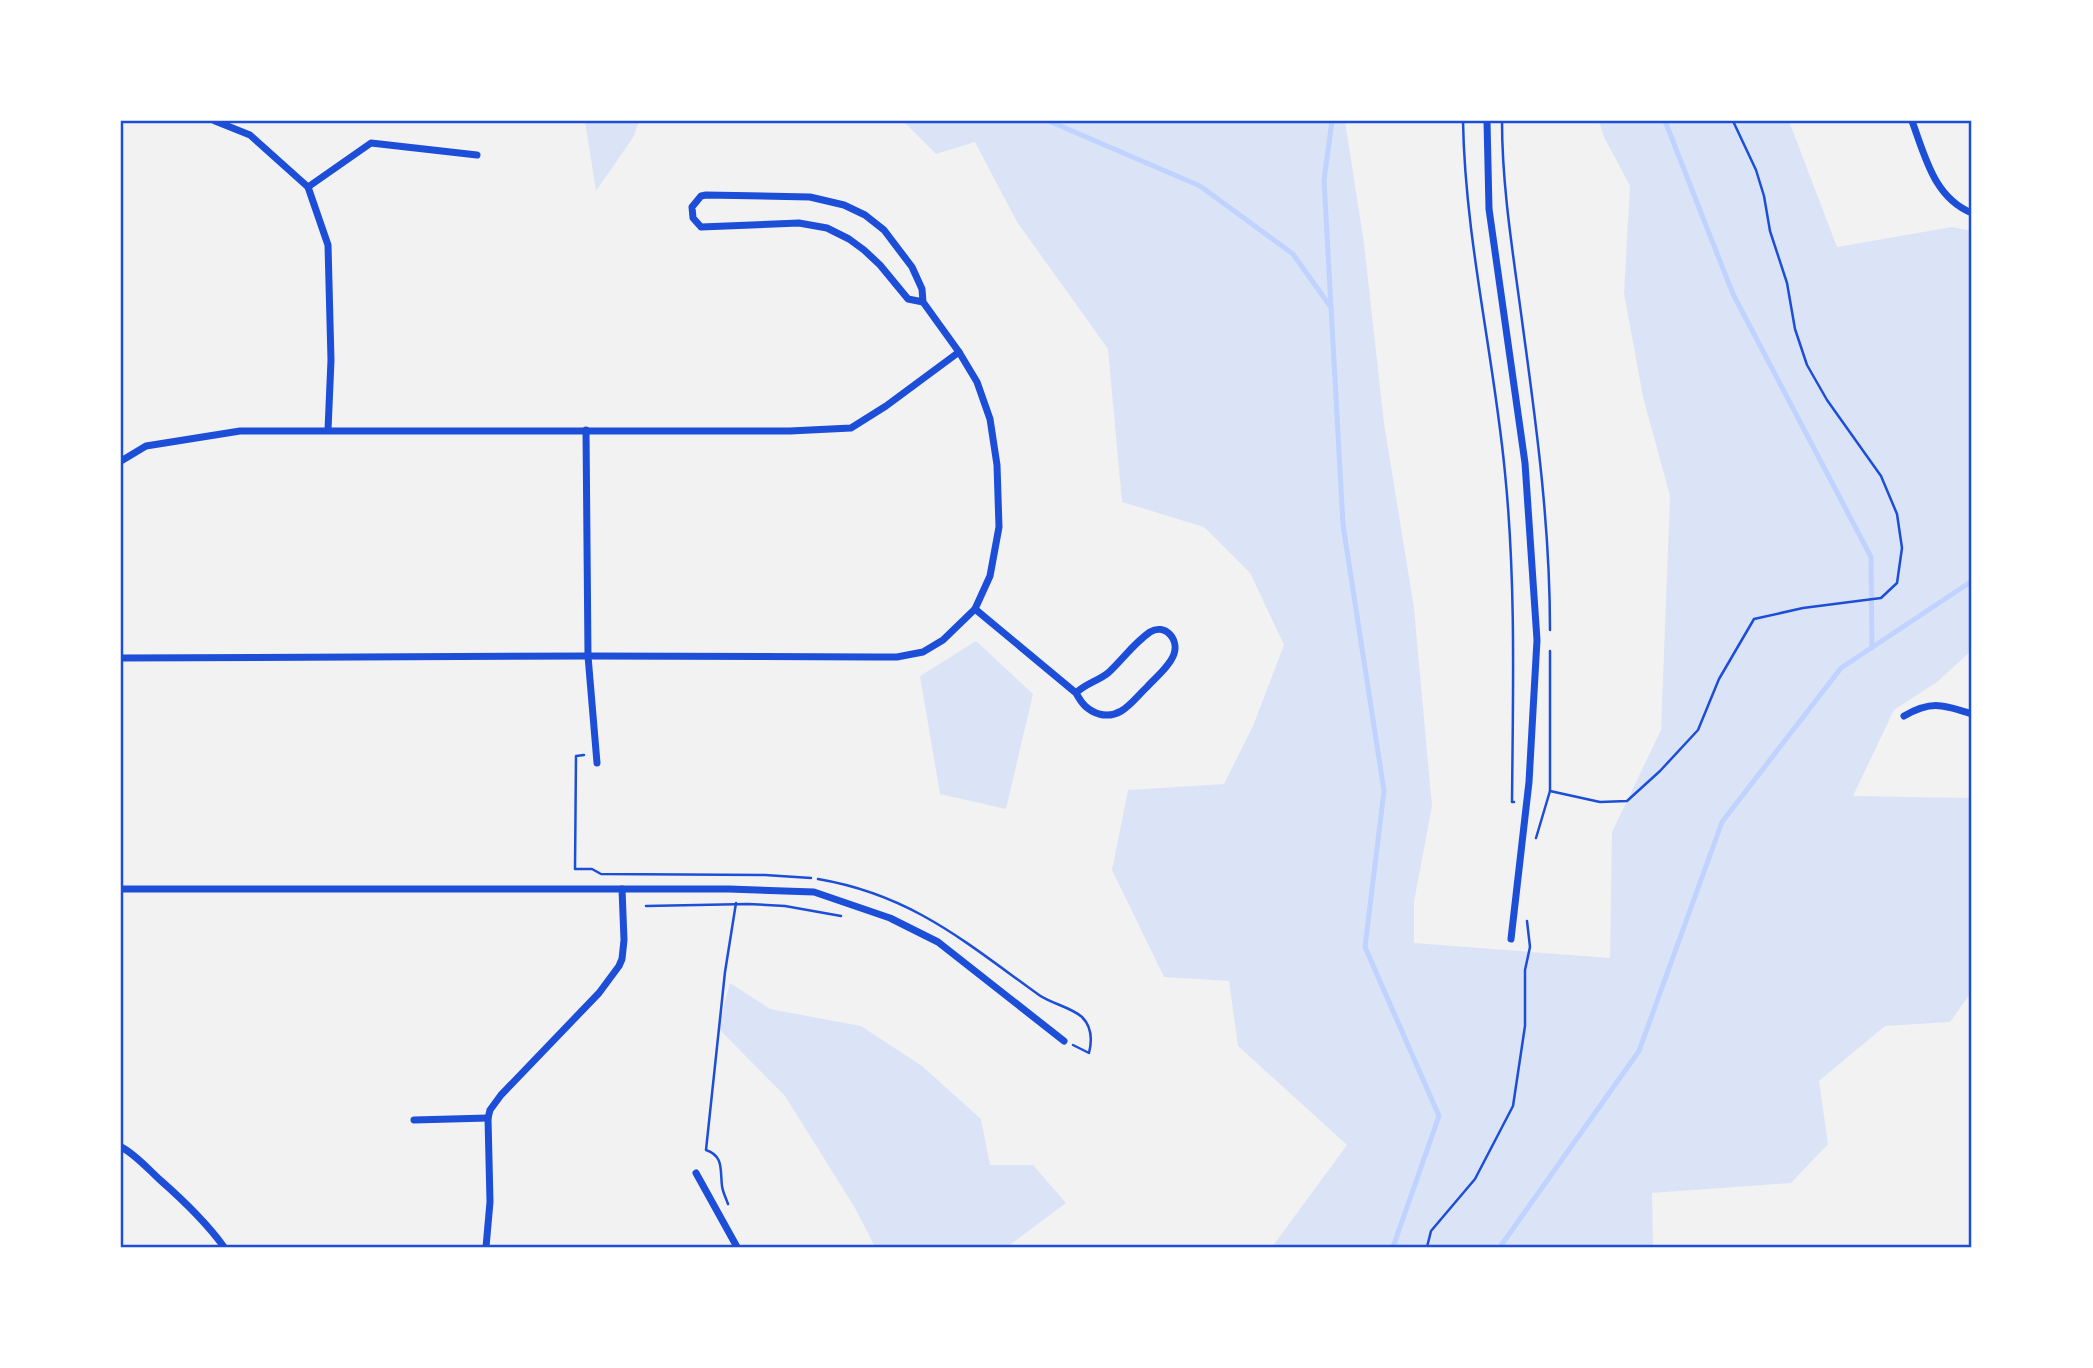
<svg xmlns="http://www.w3.org/2000/svg" width="2093" height="1368" viewBox="0 0 2093 1368" font-family="'DM Sans',sans-serif">
  <rect width="100%" height="100%" fill="#f2f2f2"/>
  <g fill="#dbe4f7">
    <polygon points="585,121 639,121 634,136 596,191"/>
    <polygon points="903,121 1345,121 1364,243 1384,423 1414,608 1432,806 1414,902 1414,943 1610,958 1612,832 1661,730 1670,496 1643,397 1624,293 1630,186 1604,137 1599,121 1789,121 1837,247 1952,227 1972,231 1972,650 1937,682 1894,710 1853,796 1972,798 1972,991 1950,1022 1885,1026 1819,1081 1828,1144 1791,1183 1652,1193 1653,1247 1272,1247 1347,1145 1238,1046 1229,981 1164,977 1112,870 1128,790 1224,784 1253,726 1284,645 1250,573 1204,527 1122,502 1108,349 1017,222 975,142 936,154"/>
    <polygon points="976,641 1033,694 1006,809 940,794 920,676"/>
    <polygon points="730,983 770,1009 861,1026 922,1066 981,1119 990,1165 1033,1165 1066,1203 1007,1247 875,1247 855,1208 785,1096 718,1028"/>
  </g>
  <g fill="none" stroke-linecap="round" stroke-linejoin="round">
    <g stroke="#bfd3fe" stroke-width="5">
      <polyline points="1049,121 1200,186 1293,254 1330,306"/>
      <polyline points="1332,121 1324,180 1343,525 1384,791 1365,947 1439,1116 1393,1247"/>
      <polyline points="1665,121 1733,294 1871,557 1872,648"/>
      <polyline points="1500,1247 1639,1051 1722,822 1841,668 1972,581"/>
    </g>
    <g stroke="#1d4ed8" stroke-width="2.5">
      <path d="M1463 121C1465 239 1494 356 1505 473 1516 582 1513 693 1512 802H1514"/>
      <path d="M1502 121C1502 190 1514 259 1523 328 1537 430 1550 527 1550 630"/>
      <polyline points="584,755 576,756 575,869 592,869 601,874 765,875 811,878"/>
      <polyline points="1550,791 1600,802 1627,801 1660,771 1698,730 1719,679 1754,619 1803,608 1881,598 1897,583 1902,548 1897,514 1881,476 1827,400 1807,365 1795,329 1787,283 1770,231 1764,196 1756,170 1733,121"/>
      <polyline points="1536,838 1550,791 1550,651"/>
      <path d="M818 879C912 895 965 942 1039 995 1052 1004 1071 1007 1082 1017 1092 1027 1092 1041 1089 1053L1073 1045"/>
      <polyline points="646,906 748,904 785,906 841,916"/>
      <path d="M728 1204C726 1198 723 1193 722 1186 720 1170 724 1156 706 1150L725 972 736 903"/>
      <polyline points="1427,1247 1431,1231 1475,1179 1513,1106 1525,1026 1525,970 1530,947 1527,921"/>
    </g>
    <g stroke="#1d4ed8" stroke-width="7">
      <polyline points="215,121 250,135 308,187 328,245 331,360 328,430"/>
      <polyline points="1487,121 1489,209 1525,463 1537,640 1529,782 1511,939"/>
      <path d="M1912 121C1925 156 1934 198 1972 213"/>
      <polyline points="308,187 371,143 477,155"/>
      <polyline points="586,430 588,656 597,763"/>
      <polyline points="121,461 146,446 240,431 790,431 851,428 886,406 959,352"/>
      <path d="M975 609 1076 693C1082 704 1087 710 1099 714 1121 720 1132 701 1147 687 1155 678 1170 666 1174 654 1179 639 1165 623 1150 632 1134 643 1122 660 1108 673 1098 681 1085 684 1076 693"/>
      <polyline points="121,658 588,656 874,657 897,657 923,652 943,640 975,609 990,576 999,527 997,465 990,419 977,382 959,352 923,302 922,289 912,267 884,230 865,215 844,205 810,197 706,195 701,196 692,207 693,218 701,227 799,223 827,228 849,239 864,250 880,265 908,299 923,302"/>
      <path d="M1904 716C1932 700 1943 705 1972 714"/>
      <polyline points="121,889 729,889 814,892 890,918 938,942 1064,1041"/>
      <polyline points="414,1120 488,1118"/>
      <path d="M121 1147C135 1154 147 1168 159 1179 183 1200 206 1222 224 1247"/>
      <polyline points="696,1173 737,1247"/>
      <polyline points="486,1247 490,1202 488,1118 490,1110 501,1095 599,993 619,966 622,959 624,940 622,889"/>
    </g>
  </g>
  <rect width="2093" height="1368" fill="none" stroke="#ffffff" stroke-width="245"/>
  <rect x="122" y="122" width="1848" height="1124" fill="none" stroke="#1d4ed8" stroke-width="2.5"/>
</svg>
